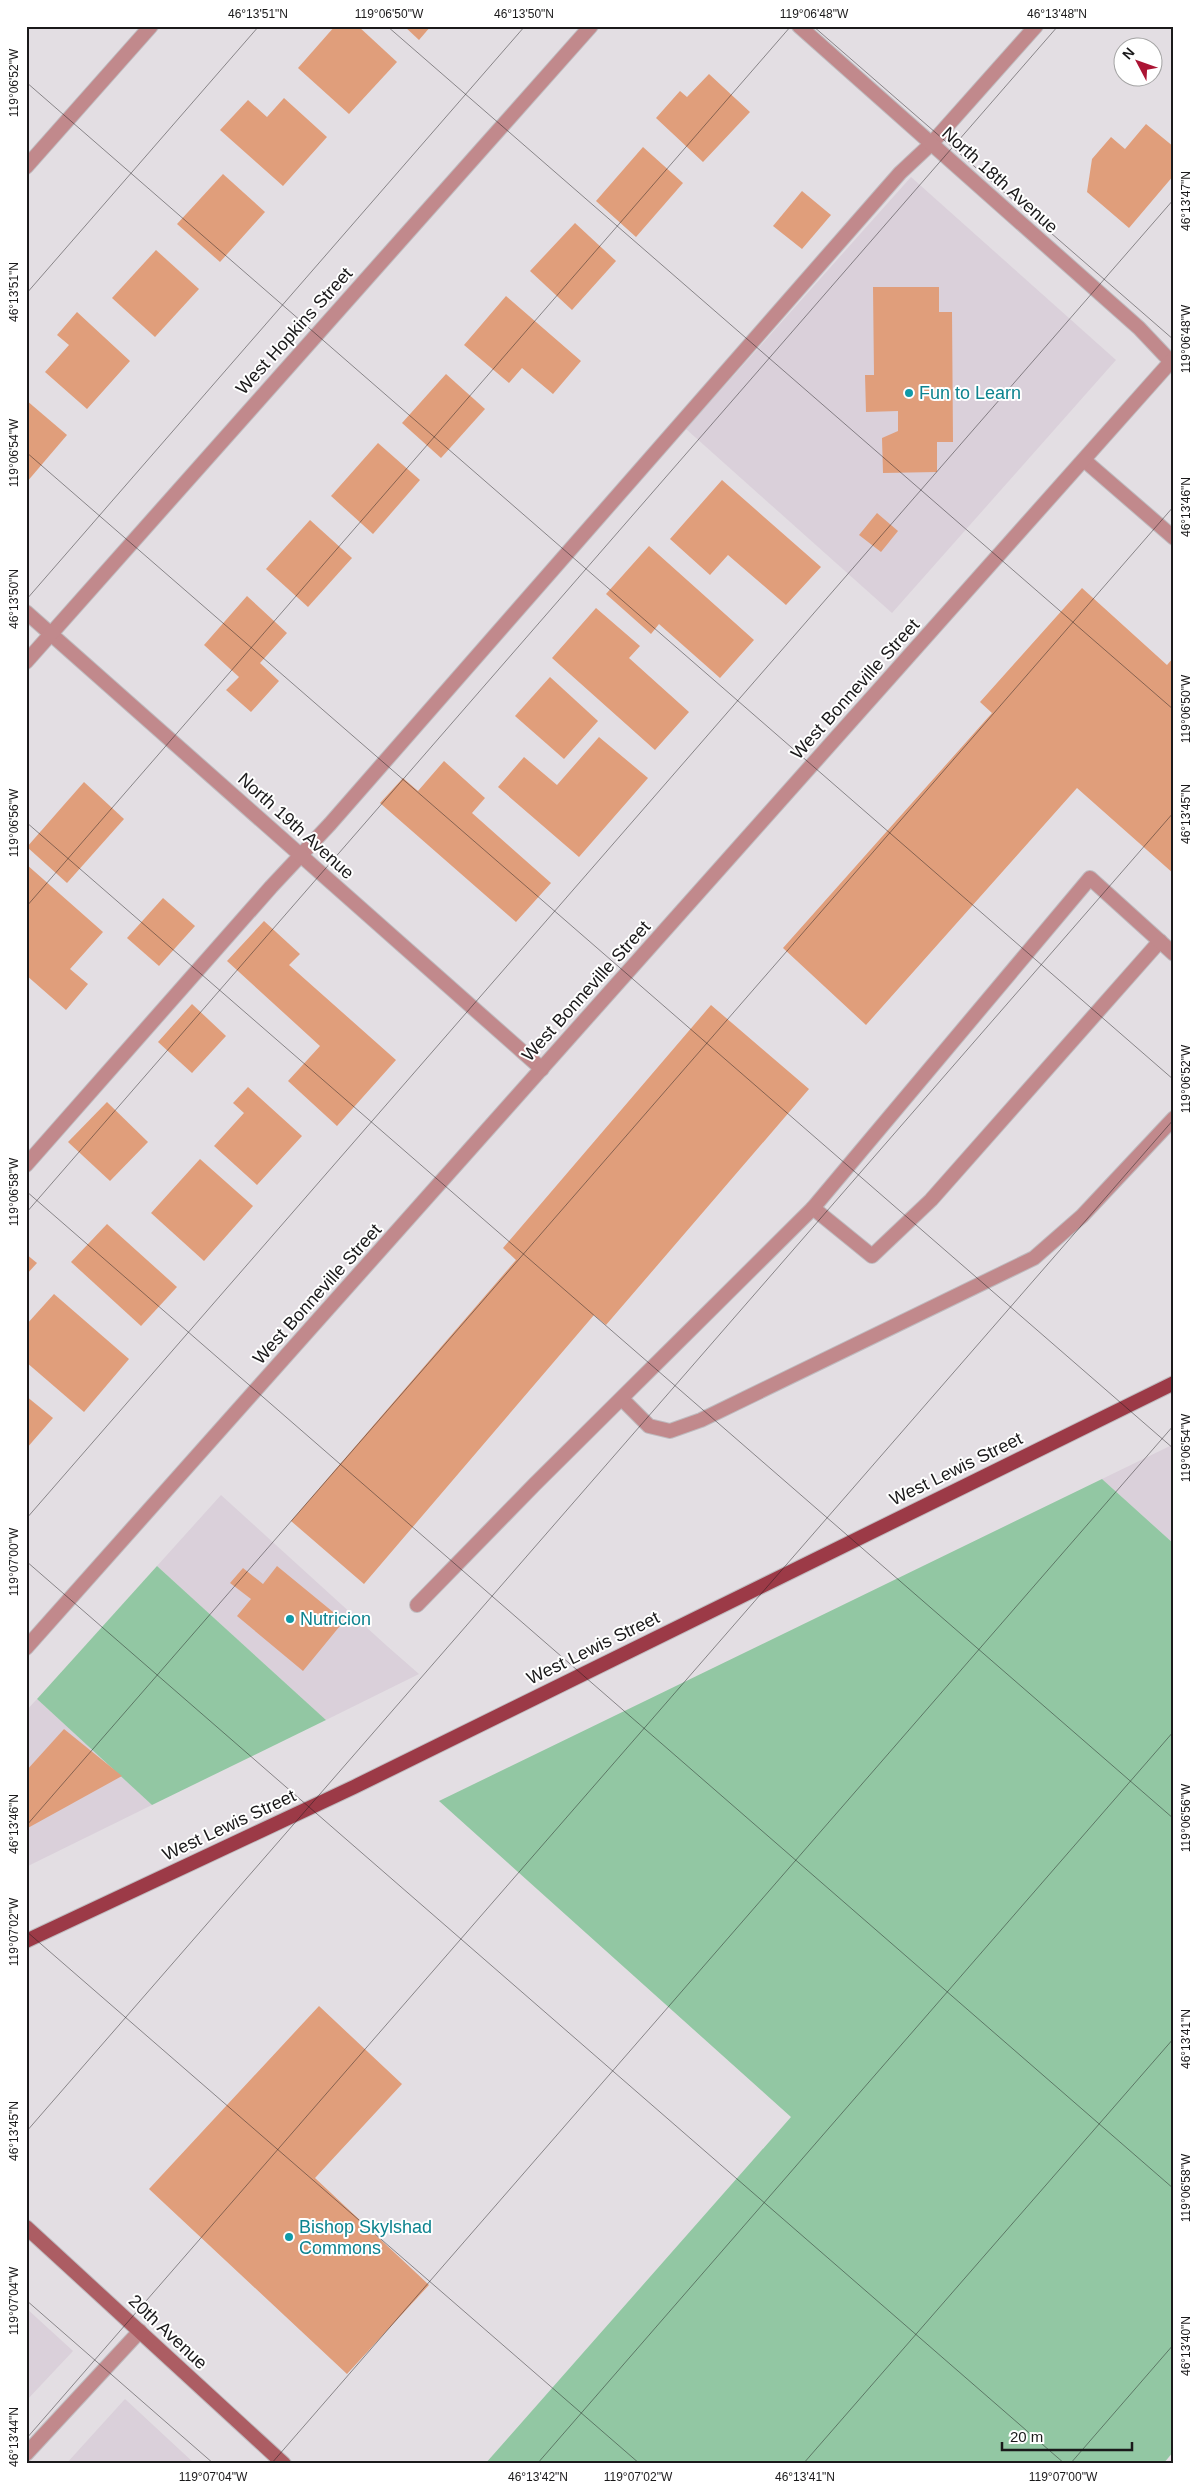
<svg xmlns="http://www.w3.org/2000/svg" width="1200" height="2490" viewBox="0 0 1200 2490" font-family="Helvetica,sans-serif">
  <rect width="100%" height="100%" fill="#e3dee3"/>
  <g fill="#dad0da">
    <polygon points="911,177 1116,360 892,613 686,429"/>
    <polygon points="1174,1444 1174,1544 1102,1479"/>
    <polygon points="221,1495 387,1646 419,1674 326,1720 157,1566"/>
    <polygon points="37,1699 152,1805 26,1867 26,1711"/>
    <polygon points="26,2308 73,2351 26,2401"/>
    <polygon points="125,2399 195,2464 66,2464"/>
  </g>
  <g fill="#92c7a3">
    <polygon points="1102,1479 1174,1544 1174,2451 1163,2464 485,2464 791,2117 439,1801"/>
    <polygon points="157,1566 326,1720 152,1805 37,1699"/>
  </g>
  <g fill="#e09e7b">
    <polygon points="335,26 358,26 397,62 349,114 298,68"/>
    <polygon points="404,26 431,26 419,40"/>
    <polygon points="709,74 750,112 703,162 656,118 680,91 687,97"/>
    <polygon points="284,98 327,137 283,186 220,130 248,100 267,117"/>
    <polygon points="1146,124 1174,147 1174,175 1129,228 1087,192 1092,159 1111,137 1125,149"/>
    <polygon points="643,147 683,183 636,237 596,201"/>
    <polygon points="223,174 265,212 220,262 177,224"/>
    <polygon points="802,191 831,215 802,249 773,226"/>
    <polygon points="575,223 616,261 572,310 530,271"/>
    <polygon points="156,250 199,289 155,337 112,298"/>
    <polygon points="873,287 939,287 939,312 952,312 953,442 937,442 937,472 883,473 882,438 898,431 898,411 866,412 865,375 874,375"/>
    <polygon points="506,296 581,361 553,394 522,368 509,383 464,345"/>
    <polygon points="77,312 130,361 87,409 45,372 69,345 57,335"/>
    <polygon points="446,374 485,409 441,458 402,423"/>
    <polygon points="26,400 67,435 26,483"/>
    <polygon points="378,443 420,480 373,534 331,496"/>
    <polygon points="722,480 821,567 786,605 728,555 710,575 670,539"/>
    <polygon points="877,513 898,531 881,552 859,535"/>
    <polygon points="310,520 352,558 308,607 266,569"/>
    <polygon points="649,546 754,640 720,678 659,624 651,634 606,594"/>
    <polygon points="1082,588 1167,665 1174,657 1174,874 1077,788 866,1025 783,948 992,713 980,702"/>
    <polygon points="247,596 287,633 260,663 279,681 251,712 226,690 239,677 204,645"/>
    <polygon points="596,608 640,646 629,658 689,712 655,750 552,658"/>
    <polygon points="550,677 598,721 564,759 515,716"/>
    <polygon points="599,737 648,778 579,857 498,787 524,757 557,785"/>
    <polygon points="444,761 485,798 472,813 551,883 516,922 380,803 403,778 418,791"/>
    <polygon points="84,782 124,819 67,883 27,847"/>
    <polygon points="26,864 103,932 70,969 88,984 66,1010 26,975"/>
    <polygon points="163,898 195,926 159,966 127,938"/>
    <polygon points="264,921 300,954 289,965 396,1060 337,1126 288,1081 320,1046 227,961"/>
    <polygon points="192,1004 226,1036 192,1073 158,1042"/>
    <polygon points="711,1005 809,1089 606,1325 594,1315 364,1584 291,1521 516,1260 503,1248"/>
    <polygon points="248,1087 302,1136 257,1185 214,1146 244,1113 233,1103"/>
    <polygon points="107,1102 148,1142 110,1181 68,1142"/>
    <polygon points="200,1159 253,1206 204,1261 151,1213"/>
    <polygon points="107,1224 177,1287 141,1326 71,1262"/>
    <polygon points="26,1254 37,1263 26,1275"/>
    <polygon points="54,1294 129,1359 84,1412 26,1362 26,1325"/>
    <polygon points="26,1396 53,1418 26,1449"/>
    <polygon points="277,1566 344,1621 303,1671 237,1616 251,1599 230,1583 243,1568 263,1584"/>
    <polygon points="64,1729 122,1776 26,1829 26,1771"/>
    <polygon points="319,2006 402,2084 315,2178 429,2285 347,2374 149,2189"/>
  </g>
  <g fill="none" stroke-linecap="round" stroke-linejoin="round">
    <g stroke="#bfbbbf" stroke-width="16">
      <g id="service">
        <polyline points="26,167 151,26"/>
        <polyline points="1084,460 1174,538"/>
        <polyline points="26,1165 271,887 330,824 900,173 931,144 1036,26"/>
        <polyline points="813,1208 872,1256 931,1200 1160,941"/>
        <polyline points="622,1399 649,1426 670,1431 701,1420 1034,1258 1082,1216 1174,1118"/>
        <polyline points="417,1605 535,1484 813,1208 1090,878 1174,954"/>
      </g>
    </g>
    <g stroke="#bfbbbf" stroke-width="16">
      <g id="minor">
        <polyline points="799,26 1139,328 1174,365"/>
        <polyline points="26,612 542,1069"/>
        <polyline points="26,662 591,26"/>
        <polyline points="26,1648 1174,358"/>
        <polyline points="26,2454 140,2331"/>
      </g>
    </g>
    <g stroke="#bfbbbf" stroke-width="16">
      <polyline id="secondary" points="26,2227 284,2464"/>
    </g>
    <g stroke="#bfbbbf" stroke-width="16">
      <polyline id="primary" points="26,1941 354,1787 1174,1383"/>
    </g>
    <use href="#service" stroke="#c1898c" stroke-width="14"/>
    <use href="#minor" stroke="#c1898c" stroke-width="14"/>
    <use href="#secondary" stroke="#ac5d63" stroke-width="14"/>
    <use href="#primary" stroke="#9c3a47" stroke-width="14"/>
  </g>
  <path fill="none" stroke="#1a191a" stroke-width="1" stroke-opacity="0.45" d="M387 26 1174 710M813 26 1174 340M26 82 1174 1080M26 294 259 26M26 452 1174 1449M26 600 525 26M26 822 1174 1819M26 907 791 26M26 1191 1174 2189M26 1213 1058 26M26 1519 1174 199M26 1561 1065 2464M26 1826 1174 506M26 1931 640 2464M26 2132 1174 812M26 2300 214 2464M26 2439 1174 1119M271 2464 1174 1425M537 2464 1174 1731M803 2464 1174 2038M1070 2464 1174 2344"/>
  <g fill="#0f9aa8" stroke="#fff" stroke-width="2">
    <circle cx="909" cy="393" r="5"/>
    <circle cx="290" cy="1619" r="5"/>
    <circle cx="289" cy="2237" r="5"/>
  </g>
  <g text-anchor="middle" stroke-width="4" stroke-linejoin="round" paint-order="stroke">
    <g font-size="18" fill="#1a191a" stroke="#fff">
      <text transform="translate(1000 180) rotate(42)" y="6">North 18th Avenue</text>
      <text transform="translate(294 331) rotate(-48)" y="6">West Hopkins Street</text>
      <text transform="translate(855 689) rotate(-48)" y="6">West Bonneville Street</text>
      <text transform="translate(296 826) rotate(42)" y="6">North 19th Avenue</text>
      <text transform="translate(586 991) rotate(-48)" y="6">West Bonneville Street</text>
      <text transform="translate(317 1294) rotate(-48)" y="6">West Bonneville Street</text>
      <text transform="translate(956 1469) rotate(-26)" y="6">West Lewis Street</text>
      <text transform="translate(593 1648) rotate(-26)" y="6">West Lewis Street</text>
      <text transform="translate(229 1825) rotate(-25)" y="6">West Lewis Street</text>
      <text transform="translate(168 2332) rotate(43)" y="6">20th Avenue</text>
    </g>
    <g font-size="18" fill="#0d838f" stroke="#fff" text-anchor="start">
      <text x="919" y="399">Fun to Learn</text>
      <text x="300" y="1625">Nutricion</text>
      <text x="299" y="2233">Bishop Skylshad<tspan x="299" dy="21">Commons</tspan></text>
    </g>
  </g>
  <rect width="1200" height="2490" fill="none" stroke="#ffffff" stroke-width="55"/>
  <g transform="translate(1138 62) rotate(311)"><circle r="24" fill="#ffffff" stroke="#a3a3a3"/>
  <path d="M0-4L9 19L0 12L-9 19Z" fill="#ab1434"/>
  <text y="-8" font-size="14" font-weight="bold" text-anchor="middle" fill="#1a191a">N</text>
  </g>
  <path d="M1002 2442v8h130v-8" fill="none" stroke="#1a191a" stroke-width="2.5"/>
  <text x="1010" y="2442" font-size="15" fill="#1a191a" stroke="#ffffff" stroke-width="4" paint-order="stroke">20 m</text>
  <rect x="28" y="28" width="1144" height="2434" fill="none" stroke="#1a191a" stroke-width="2"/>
  <g font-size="12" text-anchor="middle" fill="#1a191a">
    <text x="258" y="18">46°13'51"N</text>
    <text x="389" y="18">119°06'50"W</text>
    <text x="524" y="18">46°13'50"N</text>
    <text x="814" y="18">119°06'48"W</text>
    <text x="1057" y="18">46°13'48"N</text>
    <text transform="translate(14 83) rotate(-90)" y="4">119°06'52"W</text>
    <text transform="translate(1186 201) rotate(-90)" y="4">46°13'47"N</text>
    <text transform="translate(14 292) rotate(-90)" y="4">46°13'51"N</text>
    <text transform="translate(1186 339) rotate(-90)" y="4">119°06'48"W</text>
    <text transform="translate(14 453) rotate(-90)" y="4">119°06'54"W</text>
    <text transform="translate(1186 507) rotate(-90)" y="4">46°13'46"N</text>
    <text transform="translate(14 599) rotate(-90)" y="4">46°13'50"N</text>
    <text transform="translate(1186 709) rotate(-90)" y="4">119°06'50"W</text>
    <text transform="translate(1186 814) rotate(-90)" y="4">46°13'45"N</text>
    <text transform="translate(14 823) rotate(-90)" y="4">119°06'56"W</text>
    <text transform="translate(1186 1079) rotate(-90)" y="4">119°06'52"W</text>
    <text transform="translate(14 1192) rotate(-90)" y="4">119°06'58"W</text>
    <text transform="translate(1186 1448) rotate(-90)" y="4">119°06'54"W</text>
    <text transform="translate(14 1562) rotate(-90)" y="4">119°07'00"W</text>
    <text transform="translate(1186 1818) rotate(-90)" y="4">119°06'56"W</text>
    <text transform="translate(14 1824) rotate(-90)" y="4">46°13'46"N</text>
    <text transform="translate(14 1932) rotate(-90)" y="4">119°07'02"W</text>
    <text transform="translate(1186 2039) rotate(-90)" y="4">46°13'41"N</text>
    <text transform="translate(14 2131) rotate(-90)" y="4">46°13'45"N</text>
    <text transform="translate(1186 2188) rotate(-90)" y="4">119°06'58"W</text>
    <text transform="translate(14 2301) rotate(-90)" y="4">119°07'04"W</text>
    <text transform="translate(1186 2346) rotate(-90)" y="4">46°13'40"N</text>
    <text transform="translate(14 2437) rotate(-90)" y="4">46°13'44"N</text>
    <text x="213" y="2481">119°07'04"W</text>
    <text x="538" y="2481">46°13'42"N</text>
    <text x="638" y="2481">119°07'02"W</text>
    <text x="805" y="2481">46°13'41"N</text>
    <text x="1063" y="2481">119°07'00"W</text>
  </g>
</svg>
